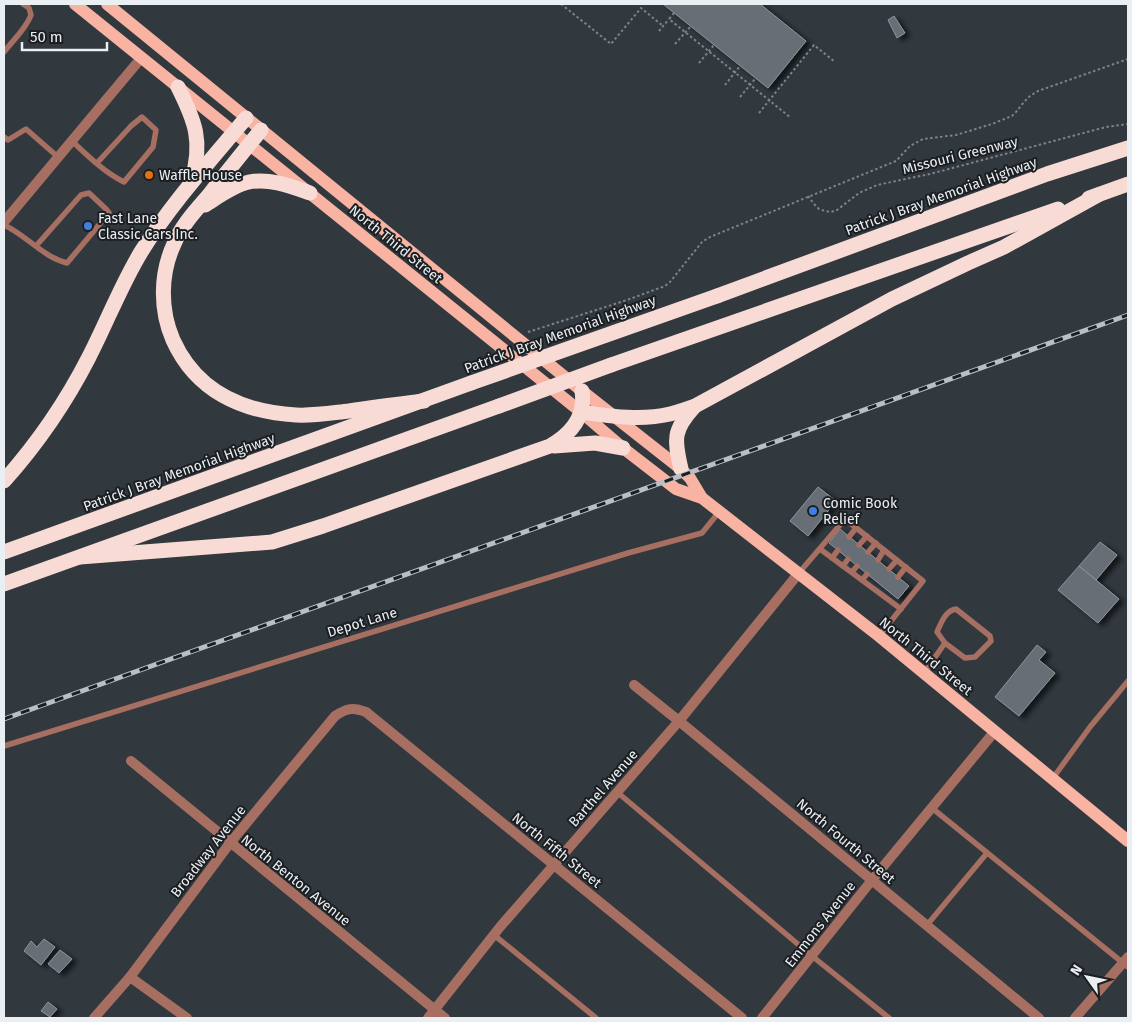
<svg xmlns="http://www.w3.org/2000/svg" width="1132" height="1022" viewBox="0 0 1132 1022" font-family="'Fira Sans',sans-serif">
  <defs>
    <filter id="shadow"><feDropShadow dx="5" dy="3" stdDeviation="2.5" flood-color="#0009"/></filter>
  </defs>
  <rect width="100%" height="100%" fill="#31383e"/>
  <g fill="#676e75" stroke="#8c949c" filter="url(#shadow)">
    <polygon points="663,4 760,4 806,41 768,88"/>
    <polygon points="894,16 905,33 897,38 888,20"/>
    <polygon points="818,487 836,501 808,536 790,521"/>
    <polygon points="840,529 909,586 898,599 829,543"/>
    <polygon points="1100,542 1117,555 1096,580 1079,566"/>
    <polygon points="1079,566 1119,599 1098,623 1058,590"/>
    <polygon points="1037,645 1046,652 1039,660 1055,673 1019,716 995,697"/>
    <polygon points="44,939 55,947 41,965 24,951 31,941 37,947"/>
    <polygon points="60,950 72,959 59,973 48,964"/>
    <polygon points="48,1002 57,1009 50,1017 41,1011"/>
  </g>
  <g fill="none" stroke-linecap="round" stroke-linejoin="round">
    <g stroke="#7d8389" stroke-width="2" stroke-dasharray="2.5 2.5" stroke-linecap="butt">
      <polyline points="561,4 611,44 641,8 663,26"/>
      <polyline points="674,13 669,19 791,118"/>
      <polyline points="659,31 669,19"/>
      <polyline points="675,44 691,26"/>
      <polyline points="699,63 714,45"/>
      <polyline points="725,85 740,66"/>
      <polyline points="740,97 755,79"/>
      <polyline points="759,113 814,45 835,62"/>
      <polyline points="808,196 814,204 819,209 825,211 831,212 837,210 859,193 877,185 930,174 1106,127 1128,124"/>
      <polyline points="528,332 627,300 665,286 670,282 702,242 710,237 896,161 910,146 923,139 956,135 992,124 1012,116 1016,112 1024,102 1030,96 1038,91 1128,59"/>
    </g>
    <g stroke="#a76f62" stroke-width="5.5">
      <path d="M4 52C13 40 26 29 31 15L29 8 23 4"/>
      <polyline points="4,137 8,140 26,129 58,157"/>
      <path d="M72 141C88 156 104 172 124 182L153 147 156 130 142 117 131 126 97 163"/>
      <path d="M4 225C26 235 43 257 67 263L109 213 106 209 89 193 81 195 36 246"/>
      <polyline points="849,537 856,528"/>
      <polyline points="859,545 867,536"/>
      <polyline points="820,549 901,609"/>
      <polyline points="868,552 876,543"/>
      <polyline points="832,558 838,550"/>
      <polyline points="878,560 884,550"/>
      <polyline points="843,566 848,559"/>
      <polyline points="889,569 897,560"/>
      <polyline points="852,572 857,566"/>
      <polyline points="798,574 845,519 923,581 879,636"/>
      <polyline points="898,577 906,567"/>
      <polyline points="862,580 867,574"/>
      <path d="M924 673 945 643 937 632C941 623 945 611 956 609L990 636 991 641 975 657 965 658 945 643"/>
      <polyline points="4,746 628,553 702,533 719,512"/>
      <polyline points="1053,778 1090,727 1128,681"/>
      <polyline points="617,792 812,956 889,1018"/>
      <polyline points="932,808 1128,967"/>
      <polyline points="927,925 987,853"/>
      <polyline points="494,935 596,1018"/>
    </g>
    <g stroke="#a76f62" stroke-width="10">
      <polyline points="4,222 142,57"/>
      <polyline points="634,685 679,721 1039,1018"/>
      <polyline points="131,761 445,1018"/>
      <polyline points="130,977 187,1018"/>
      <path d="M94 1018 130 977 230 843 335 716C347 708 353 707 366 712L742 1018"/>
      <polyline points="428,1018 500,927 679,721 798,574"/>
      <polyline points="762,1018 872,880 995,731"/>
      <polyline points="1075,1018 1128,957"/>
    </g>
    <g stroke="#f8b3a2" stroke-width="12">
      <polyline points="75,4 581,412 623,448 676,489 702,498 879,636 1128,841"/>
      <polyline points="107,4 582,391 681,469 690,478 702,498"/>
    </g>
    <g stroke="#f8dbd4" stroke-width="15">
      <path d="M178 87C195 121 203 141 192 179"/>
      <path d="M261 130C244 151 226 173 209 195 196 210 181 226 174 244 160 274 160 310 173 340 196 391 242 412 296 415 313 416 331 413 349 411 374 407 399 404 424 401"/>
      <polyline points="1089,198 1128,184"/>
      <path d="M205 205C218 197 234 185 249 182 270 178 290 186 310 193"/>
      <polyline points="717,296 1047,174 1128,148"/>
      <polyline points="611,365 1058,209"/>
      <path d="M581 412C610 416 640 421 670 414 678 412 687 409 695 406L892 299 968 263 1004 247 1098 195"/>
      <polyline points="554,446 595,443 623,448"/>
      <path d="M681 469C674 439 673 430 694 407"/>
      <path d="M4 481C38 443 66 402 89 357 107 322 121 285 141 252 171 204 210 161 246 118"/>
      <polyline points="4,552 471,383"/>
      <path d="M80 557 272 542 323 526 550 446C571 434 586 416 582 391"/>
      <polyline points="4,584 499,406"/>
    </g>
    <g stroke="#b9bfc4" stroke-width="5">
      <polyline id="rail" points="4,719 1128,315"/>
    </g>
    <use href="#rail" stroke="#1c1f22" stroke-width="3" stroke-dasharray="9" stroke-linecap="butt"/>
    <g stroke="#f8dbd4" stroke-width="15">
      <polyline points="471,383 717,296"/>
      <polyline points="499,406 611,365"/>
    </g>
  </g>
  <circle fill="#e8710a" stroke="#1c1f22" stroke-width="2" cx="149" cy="175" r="5"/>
  <g fill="#3f7fe0" stroke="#1c1f22" stroke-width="2">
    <circle cx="88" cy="226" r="5"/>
    <circle cx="813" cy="511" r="5"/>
  </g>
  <g text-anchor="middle" stroke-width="4" stroke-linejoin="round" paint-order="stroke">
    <g font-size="14" fill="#eaeff3" stroke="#1c1f22">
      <text transform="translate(960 155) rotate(-14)" y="5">Missouri Greenway</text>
      <text transform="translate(941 196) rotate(-20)" y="5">Patrick J Bray Memorial Highway</text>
      <text transform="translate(396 244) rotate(39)" y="5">North Third Street</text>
      <text transform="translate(560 334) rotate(-20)" y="5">Patrick J Bray Memorial Highway</text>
      <text transform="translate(179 472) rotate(-20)" y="5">Patrick J Bray Memorial Highway</text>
      <text transform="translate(362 622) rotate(-17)" y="5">Depot Lane</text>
      <text transform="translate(926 656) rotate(39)" y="5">North Third Street</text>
      <text transform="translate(603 788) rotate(-49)" y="5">Barthel Avenue</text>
      <text transform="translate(846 841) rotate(40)" y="5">North Fourth Street</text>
      <text transform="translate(557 850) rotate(39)" y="5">North Fifth Street</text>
      <text transform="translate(208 851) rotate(-52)" y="5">Broadway Avenue</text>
      <text transform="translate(296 880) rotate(39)" y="5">North Benton Avenue</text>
      <text transform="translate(820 924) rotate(-52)" y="5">Emmons Avenue</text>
    </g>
    <g font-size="14" fill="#eaeff3" stroke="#1c1f22" text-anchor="start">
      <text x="159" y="180">Waffle House</text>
      <text x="98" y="223">Fast Lane<tspan x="98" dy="16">Classic Cars Inc.</tspan></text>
      <text x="823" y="508">Comic Book<tspan x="823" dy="16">Relief</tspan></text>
    </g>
  </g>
  <rect width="1132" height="1022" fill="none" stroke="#eaeff3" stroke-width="10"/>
  <g transform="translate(1087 977) rotate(303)" stroke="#1c1f22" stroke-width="4" paint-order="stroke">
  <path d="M0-4L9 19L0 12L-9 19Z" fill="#eaeff3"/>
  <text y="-8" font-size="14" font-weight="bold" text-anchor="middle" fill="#eaeff3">N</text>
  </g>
  <path d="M22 42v8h85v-8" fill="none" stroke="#eaeff3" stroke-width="2.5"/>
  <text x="30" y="42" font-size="15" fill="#eaeff3" stroke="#1c1f22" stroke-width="4" paint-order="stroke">50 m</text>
</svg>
